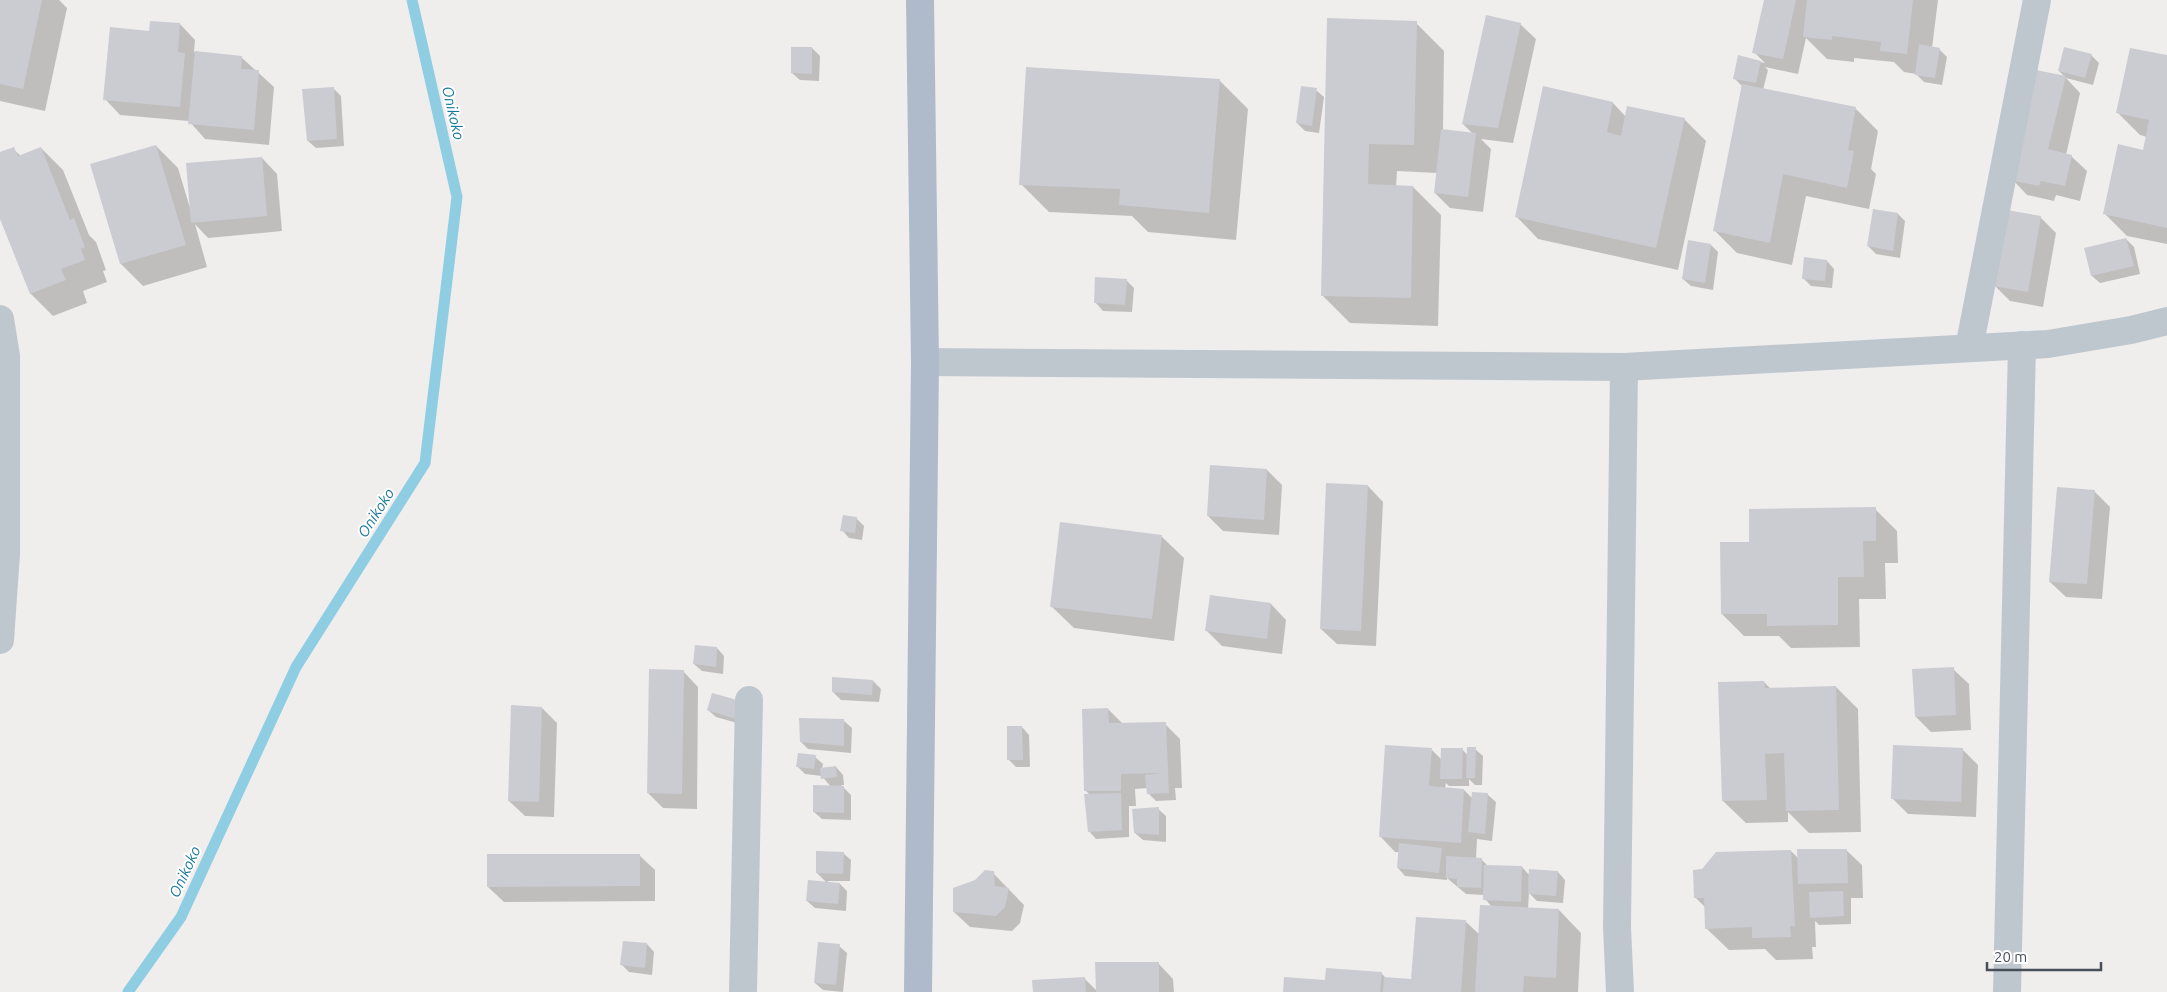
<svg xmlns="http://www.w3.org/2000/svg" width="2167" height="992" viewBox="0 0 2167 992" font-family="Ubuntu,sans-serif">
  <rect width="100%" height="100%" fill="#f0eded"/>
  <g fill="#0003">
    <polygon points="0,0 59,0 67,8 45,111 0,101"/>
    <polygon points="1765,0 1938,0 1932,48 1939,49 1947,57 1942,85 1924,82 1916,74 1904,72 1894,62 1854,58 1854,62 1827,59 1806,38 1798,74 1765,67 1768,70 1763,90 1856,109 1878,131 1871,169 1876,174 1869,209 1806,196 1792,265 1737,253 1715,231 1742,86 1734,78 1739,57 1765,63 1754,52"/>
    <polygon points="1328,20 1416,23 1444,51 1443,130 1473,134 1463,124 1520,24 1536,39 1513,143 1481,139 1491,149 1483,212 1450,208 1435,193 1437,173 1397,171 1396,187 1413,187 1441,215 1438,326 1350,323 1322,295"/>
    <polygon points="180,24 195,40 194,52 241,57 274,87 269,145 205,139 189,121 120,115 105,99 150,32"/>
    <polygon points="812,48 820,56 819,81 800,80 792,73"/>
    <polygon points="2091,55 2099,63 2093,85 2066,78 2080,93 2066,155 2071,156 2087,171 2080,201 2056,195 2054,201 2027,195 2012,179 2037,71 2066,78 2059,71"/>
    <polygon points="2167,57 2167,244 2127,236 2104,213 2144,151 2147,137 2140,135 2118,113"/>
    <polygon points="1220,81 1248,109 1236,240 1148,232 1132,216 1049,212 1021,184"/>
    <polygon points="333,88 341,96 344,146 316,148 308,141"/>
    <polygon points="1544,88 1613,103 1626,117 1684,119 1706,141 1678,270 1538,239 1516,216"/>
    <polygon points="1316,90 1324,97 1319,133 1305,131 1297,123"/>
    <polygon points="156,146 178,168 190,208 262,158 277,174 282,231 208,238 195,224 207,267 143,286 121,264 92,165"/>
    <polygon points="41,148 63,170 89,235 96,242 106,270 103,271 107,282 83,291 87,303 53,316 31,294 0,215 0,154 13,149 21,156"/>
    <polygon points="1898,214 1905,221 1900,258 1876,254 1868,246"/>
    <polygon points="2040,217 2056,233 2043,307 2010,301 1995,286"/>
    <polygon points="2126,239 2134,247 2140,274 2100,283 2092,276 2086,249"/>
    <polygon points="1711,245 1718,252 1713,290 1691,286 1683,279"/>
    <polygon points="1827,261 1834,269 1832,288 1811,286 1803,278"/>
    <polygon points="1126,280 1134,288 1132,312 1103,311 1096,303"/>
    <polygon points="1267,470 1282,485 1279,535 1223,531 1208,516"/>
    <polygon points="1368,486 1383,502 1376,646 1337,644 1321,629"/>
    <polygon points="2094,491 2110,507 2102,599 2066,597 2050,582"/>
    <polygon points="1875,509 1897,531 1898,563 1885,563 1886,599 1859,599 1860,647 1791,648 1779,636 1744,636 1722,614 1751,543"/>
    <polygon points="856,518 864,526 862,540 849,538 842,530"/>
    <polygon points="1161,536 1184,558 1174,641 1074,628 1051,606"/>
    <polygon points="1271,604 1286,620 1282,654 1222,646 1207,631"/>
    <polygon points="717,648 724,656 723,674 702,671 694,664"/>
    <polygon points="1953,669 1969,684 1971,730 1931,732 1916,717"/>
    <polygon points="683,671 698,687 697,809 663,808 648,793"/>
    <polygon points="873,681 881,689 879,702 841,700 833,692"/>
    <polygon points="1764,682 1771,689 1836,687 1858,709 1861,832 1809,833 1788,812 1788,822 1746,823 1723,801"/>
    <polygon points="713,694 744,725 716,717 708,710"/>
    <polygon points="542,708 557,723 554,817 525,816 509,801"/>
    <polygon points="1108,709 1123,724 1165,724 1180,739 1182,788 1175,788 1176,800 1156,801 1148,793 1148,788 1135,789 1136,806 1129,806 1129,837 1096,839 1089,831 1090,795 1086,791"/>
    <polygon points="844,721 852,728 851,753 808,749 801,742"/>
    <polygon points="1022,727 1029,735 1030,767 1016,767 1009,760"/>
    <polygon points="1462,749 1468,756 1475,749 1483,756 1482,785 1475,785 1469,779 1469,786 1449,786 1446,783 1445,788 1464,790 1473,799 1488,795 1496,802 1492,841 1477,839 1476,859 1481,859 1489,867 1522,867 1530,876 1558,872 1565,880 1563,903 1537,901 1529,893 1528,909 1559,910 1581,933 1578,992 1284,992 1326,982 1381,973 1386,978 1413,980 1465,921 1480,935 1492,907 1485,899 1485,895 1466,894 1447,878 1447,880 1405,876 1398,868 1399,852 1395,852 1380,836 1432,750 1442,760"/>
    <polygon points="1962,749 1978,765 1976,817 1908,814 1893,799"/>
    <polygon points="815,757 823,764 822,769 836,767 843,775 844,785 841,785 851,795 851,820 822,819 814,812 831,787 822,776 805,774 797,766"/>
    <polygon points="1158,809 1166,816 1166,842 1143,840 1135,833"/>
    <polygon points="1846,850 1862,865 1863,898 1851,898 1851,924 1819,925 1815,921 1816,947 1812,947 1813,959 1776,960 1765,949 1729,950 1706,928 1706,908 1695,897 1791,851 1798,858"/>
    <polygon points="843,853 851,860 850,881 828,881 828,883 840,884 847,891 846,911 815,908 807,901 827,883 817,873"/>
    <polygon points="639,855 655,870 655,901 504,902 488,887"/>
    <polygon points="993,873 1024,905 1020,923 1012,931 970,927 954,912"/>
    <polygon points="647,944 654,952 652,975 629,972 622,965"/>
    <polygon points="839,946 847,953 843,992 823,990 815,983"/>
    <polygon points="1158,963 1173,979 1174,992 1034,992 1085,979 1097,991"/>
  </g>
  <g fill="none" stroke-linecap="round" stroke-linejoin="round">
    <polyline stroke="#8fcde3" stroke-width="11" points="128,992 181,917 296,667 425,463 457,197 412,0"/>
  </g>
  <g fill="#caccd2">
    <polygon points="0,0 42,0 23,89 0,84"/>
    <polygon points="1764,0 1796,0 1783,59 1752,53"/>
    <polygon points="1807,0 1913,0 1907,54 1880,51 1881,42 1832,36 1832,40 1803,37"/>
    <polygon points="1486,15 1521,23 1498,128 1462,124"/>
    <polygon points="1327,18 1417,21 1414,145 1369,144 1368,184 1413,186 1411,298 1321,296"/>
    <polygon points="150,21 180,23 178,52 185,53 180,107 103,100 110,27 149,31"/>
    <polygon points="1919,44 1940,48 1935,78 1915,75"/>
    <polygon points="791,47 812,47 812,74 791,73"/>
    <polygon points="2064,47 2092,54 2085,78 2058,71"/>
    <polygon points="2130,48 2167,55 2167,228 2103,214 2118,144 2143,150 2149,120 2116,113"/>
    <polygon points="195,51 242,56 241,69 259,70 254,130 188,124"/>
    <polygon points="1738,55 1761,61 1756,83 1733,79"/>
    <polygon points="1026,67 1220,79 1209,213 1119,205 1120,189 1019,185"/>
    <polygon points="2036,70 2066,76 2048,149 2072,155 2065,186 2041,181 2039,186 2010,180"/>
    <polygon points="1742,84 1856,107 1848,150 1854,151 1847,188 1783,174 1770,243 1713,231"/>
    <polygon points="1301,86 1317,88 1312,126 1296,123"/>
    <polygon points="1543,86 1613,102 1607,132 1621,136 1627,106 1685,118 1656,248 1515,217"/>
    <polygon points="334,87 337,139 307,141 302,89"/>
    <polygon points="1441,129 1476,133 1468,197 1434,193"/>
    <polygon points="156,145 186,245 120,264 90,164"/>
    <polygon points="14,147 18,156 41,147 70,220 74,218 85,247 81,249 85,260 61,269 66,280 30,294 0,219 0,152"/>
    <polygon points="262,157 267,216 191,223 186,163"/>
    <polygon points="1873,209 1898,213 1893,251 1867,246"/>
    <polygon points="2007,210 2041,216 2028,292 1993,286"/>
    <polygon points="2126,238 2134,266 2091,276 2084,248"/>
    <polygon points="1688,240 1711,244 1705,283 1682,279"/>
    <polygon points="1804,257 1827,260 1825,281 1802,279"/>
    <polygon points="1095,277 1127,279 1125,305 1094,303"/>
    <polygon points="1210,465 1267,469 1264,520 1207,516"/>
    <polygon points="1326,483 1368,485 1361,631 1320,629"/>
    <polygon points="2057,487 2095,490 2087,584 2049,582"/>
    <polygon points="1876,507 1876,541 1863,541 1864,577 1838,577 1838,625 1767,626 1767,614 1721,614 1720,542 1749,542 1749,509"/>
    <polygon points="843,515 857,517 855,533 840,531"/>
    <polygon points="1060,522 1162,535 1152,619 1050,607"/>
    <polygon points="1210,595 1271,603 1267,639 1205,631"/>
    <polygon points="695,645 717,647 716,667 693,664"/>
    <polygon points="1954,667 1956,715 1915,717 1912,669"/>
    <polygon points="649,669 684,670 682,794 647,793"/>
    <polygon points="832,677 873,680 872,695 832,692"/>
    <polygon points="1764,681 1765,688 1836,686 1839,810 1786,811 1784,753 1765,754 1767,800 1722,801 1718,682"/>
    <polygon points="712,693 741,701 736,719 707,710"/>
    <polygon points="511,705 542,707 539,802 508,801"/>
    <polygon points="1108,708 1109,723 1166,722 1169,793 1147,794 1145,775 1162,773 1121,774 1121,791 1084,791 1082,709"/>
    <polygon points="799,718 844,719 844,746 800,742"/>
    <polygon points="1007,726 1022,726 1023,760 1007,760"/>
    <polygon points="1385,745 1432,748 1429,786 1464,789 1461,843 1379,837"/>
    <polygon points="1893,745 1963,748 1961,802 1891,799"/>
    <polygon points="1467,747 1476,747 1475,778 1466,778"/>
    <polygon points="1441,748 1463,748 1462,779 1440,779"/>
    <polygon points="798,753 816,755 814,769 796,767"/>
    <polygon points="836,766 837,777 821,779 820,768"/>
    <polygon points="813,785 844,786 844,813 813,812"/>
    <polygon points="1472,792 1488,793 1485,834 1468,832"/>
    <polygon points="1121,793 1122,830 1088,832 1084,794"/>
    <polygon points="1159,807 1159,835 1134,833 1132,809"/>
    <polygon points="1399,843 1442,848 1439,873 1397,868"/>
    <polygon points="1797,849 1847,849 1848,883 1798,884"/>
    <polygon points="1791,850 1795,926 1790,926 1791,937 1752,938 1752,927 1705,929 1704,898 1694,898 1693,870 1702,869 1716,852"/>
    <polygon points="816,851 844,852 843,874 816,873"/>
    <polygon points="487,854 640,854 640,886 487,887"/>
    <polygon points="1446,856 1482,858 1481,888 1457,887 1457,879 1446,878"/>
    <polygon points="1484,865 1522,866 1521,902 1483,900"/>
    <polygon points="1529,869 1558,871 1556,896 1528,894"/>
    <polygon points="985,870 994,871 995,886 1009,888 1005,907 996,916 953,912 953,888 975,880"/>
    <polygon points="808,880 840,883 838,904 806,901"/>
    <polygon points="1843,891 1844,916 1810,918 1809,892"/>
    <polygon points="1480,905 1559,909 1556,978 1524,976 1523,992 1475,992"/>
    <polygon points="1416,917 1466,920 1461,992 1383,992 1384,977 1411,979"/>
    <polygon points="623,941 647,943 645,968 620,965"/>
    <polygon points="818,942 840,944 836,985 814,983"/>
    <polygon points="1095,962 1159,962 1159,992 1096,992"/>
    <polygon points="1326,968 1382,972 1380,992 1283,992 1284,977 1325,980"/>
    <polygon points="1085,977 1086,992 1033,992 1032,980"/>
  </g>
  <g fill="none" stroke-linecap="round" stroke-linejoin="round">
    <g stroke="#bfc7ce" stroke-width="28">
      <polyline points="0,319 6,356 6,554 0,640"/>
      <polyline points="1969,348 2037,0"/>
      <polyline points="925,362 1624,367 2048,344 2131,330 2167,321"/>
      <polyline points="743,992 749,700"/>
      <polyline points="1620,992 1617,927 1624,367"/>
      <polyline points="2007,992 2022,345"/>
    </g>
    <polyline stroke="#afbbca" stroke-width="28" points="918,992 925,362 920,0"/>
  </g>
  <g text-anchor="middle" stroke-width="4" stroke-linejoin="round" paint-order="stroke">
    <g font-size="15" font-style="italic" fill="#18789a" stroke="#fff">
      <text transform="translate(453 113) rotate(77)" y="5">Onikoko</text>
      <text transform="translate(376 513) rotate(-58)" y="5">Onikoko</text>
      <text transform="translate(185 872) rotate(-65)" y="5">Onikoko</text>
    </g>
  </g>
  <path d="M1987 962v8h114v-8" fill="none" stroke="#474f59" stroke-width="2.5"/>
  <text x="1994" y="962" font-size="15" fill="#474f59" stroke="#ffffff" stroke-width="4" paint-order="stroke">20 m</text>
</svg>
